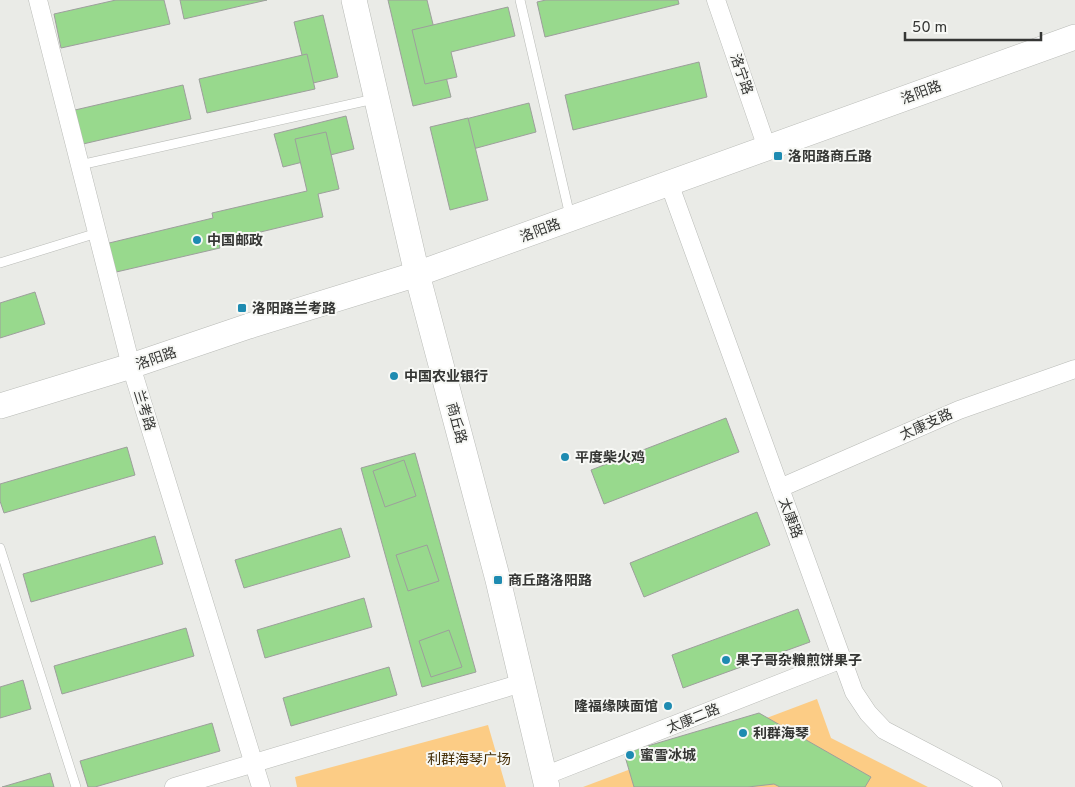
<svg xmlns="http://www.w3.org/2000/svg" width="1075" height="787" viewBox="0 0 1075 787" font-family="Overpass,'Noto Sans SC',sans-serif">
  <rect width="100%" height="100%" fill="#eaebe7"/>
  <g fill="#fccc85">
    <polygon points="817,699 831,738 928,787 583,787"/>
    <polygon points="488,725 506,787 297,787 295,777"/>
  </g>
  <g fill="#98d98d" stroke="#9d9f9c">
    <polygon points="116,0 164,0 170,24 61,48 54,14"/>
    <polygon points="180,0 267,0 184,19"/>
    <polygon points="388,0 427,0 451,97 413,106"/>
    <polygon points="546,0 678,0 679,4 545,37 537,2"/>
    <polygon points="508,7 515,36 451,52 457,77 425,84 412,30"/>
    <polygon points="323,15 338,77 309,84 294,22"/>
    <polygon points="307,54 315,89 207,113 199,79"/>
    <polygon points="699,62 707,97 573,130 565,95"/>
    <polygon points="183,85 191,119 83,144 75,110"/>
    <polygon points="529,103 536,132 473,149 483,190 452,197 434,127"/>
    <polygon points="346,116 354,149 283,167 274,134"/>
    <polygon points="468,118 488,200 450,210 430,127"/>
    <polygon points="326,132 339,189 318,194 323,217 219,242 220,248 112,273 105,244 213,218 212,213 307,191 295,139"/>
    <polygon points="35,292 45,324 0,338 0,303"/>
    <polygon points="726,418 739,452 604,504 591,470"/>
    <polygon points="127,447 135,475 4,513 0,501 0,484"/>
    <polygon points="415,453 476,672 422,687 361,468"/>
    <polygon points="404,460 416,496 385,507 373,471"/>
    <polygon points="757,512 770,545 644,597 630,563"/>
    <polygon points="341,528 350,557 244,588 235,560"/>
    <polygon points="155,536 163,564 31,602 23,574"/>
    <polygon points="427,545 439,581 408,591 396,555"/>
    <polygon points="364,598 372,627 265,658 257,630"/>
    <polygon points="798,609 810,642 683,688 672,655"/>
    <polygon points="186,628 194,656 62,694 54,666"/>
    <polygon points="449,630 462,667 431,677 419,641"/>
    <polygon points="389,667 397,695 291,726 283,698"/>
    <polygon points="23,680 31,709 0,718 0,687"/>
    <polygon points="759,713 871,777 865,787 780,787 774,784 748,787 634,787 624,753"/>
    <polygon points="212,723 220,751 95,787 88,787 80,761"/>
    <polygon points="50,773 54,787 2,787"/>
  </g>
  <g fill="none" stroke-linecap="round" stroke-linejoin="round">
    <g stroke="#b9bbb7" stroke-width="10">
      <g id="lane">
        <polyline points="520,0 570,216"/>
        <polyline points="80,165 374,99"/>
        <polyline points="0,263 97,233"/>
        <polyline points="0,548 76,787"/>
      </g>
    </g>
    <g stroke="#b9bbb7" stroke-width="19">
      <g id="street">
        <polyline points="38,0 131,366 261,787"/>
        <polyline points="716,0 767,148"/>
        <polyline points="669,183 854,692 868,713 884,730 993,787"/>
        <polyline points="780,488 959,410 1075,369"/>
        <polyline points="544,776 842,659"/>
        <polyline points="174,787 522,683"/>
      </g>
    </g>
    <g stroke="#b9bbb7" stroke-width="26">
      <g id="secondary">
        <polyline points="354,0 417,274 498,580 547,787"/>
        <polyline points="0,406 131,366 249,326 417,274 1075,37"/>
      </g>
    </g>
    <use href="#lane" stroke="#fff" stroke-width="9"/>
    <use href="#street" stroke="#fff" stroke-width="18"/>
    <use href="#secondary" stroke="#fff" stroke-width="25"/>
  </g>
  <g fill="#1e8bb1" stroke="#f7f8f5" stroke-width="2">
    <rect x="773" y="151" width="10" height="10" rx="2.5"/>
    <circle cx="197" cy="240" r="5"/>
    <rect x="237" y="303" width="10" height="10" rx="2.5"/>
    <circle cx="394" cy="376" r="5"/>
    <circle cx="565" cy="457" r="5"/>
    <rect x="493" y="575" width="10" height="10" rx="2.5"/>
    <circle cx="726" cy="660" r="5"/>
    <circle cx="668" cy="706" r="5"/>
    <circle cx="743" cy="733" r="5"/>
    <circle cx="630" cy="755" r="5"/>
  </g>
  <g text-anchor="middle" stroke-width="4" stroke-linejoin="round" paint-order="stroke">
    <g font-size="14" fill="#353634" stroke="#f7f8f5">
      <text transform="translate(742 74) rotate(71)" y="5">洛宁路</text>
      <text transform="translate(921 92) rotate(-20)" y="5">洛阳路</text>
      <text transform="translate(540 230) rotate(-20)" y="5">洛阳路</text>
      <text transform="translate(156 358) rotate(-19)" y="5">洛阳路</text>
      <text transform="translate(145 410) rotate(73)" y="5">兰考路</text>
      <text transform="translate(457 423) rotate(75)" y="5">商丘路</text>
      <text transform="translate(926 424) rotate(-24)" y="5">太康支路</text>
      <text transform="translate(791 518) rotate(70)" y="5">太康路</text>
      <text transform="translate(693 718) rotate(-22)" y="5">太康二路</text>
    </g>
    <g font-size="14" font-weight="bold" fill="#353634" stroke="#f7f8f5" text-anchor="start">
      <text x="788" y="161">洛阳路商丘路</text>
      <text x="207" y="245">中国邮政</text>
      <text x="252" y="313">洛阳路兰考路</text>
      <text x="404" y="381">中国农业银行</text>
      <text x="575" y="462">平度柴火鸡</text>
      <text x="508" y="585">商丘路洛阳路</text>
      <text x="736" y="665">果子哥杂粮煎饼果子</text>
      <text x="658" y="711" text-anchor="end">隆福缘陕面馆</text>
      <text x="753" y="738">利群海琴</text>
      <text x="640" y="760">蜜雪冰城</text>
    </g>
    <g font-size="14" fill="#422b04" stroke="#f7f8f5">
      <text x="469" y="764">利群海琴广场</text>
    </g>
  </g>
  <path d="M905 32v8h136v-8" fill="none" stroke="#353634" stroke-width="2.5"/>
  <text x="912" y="32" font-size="15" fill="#353634" stroke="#f7f8f5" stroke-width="4" paint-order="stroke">50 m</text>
</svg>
